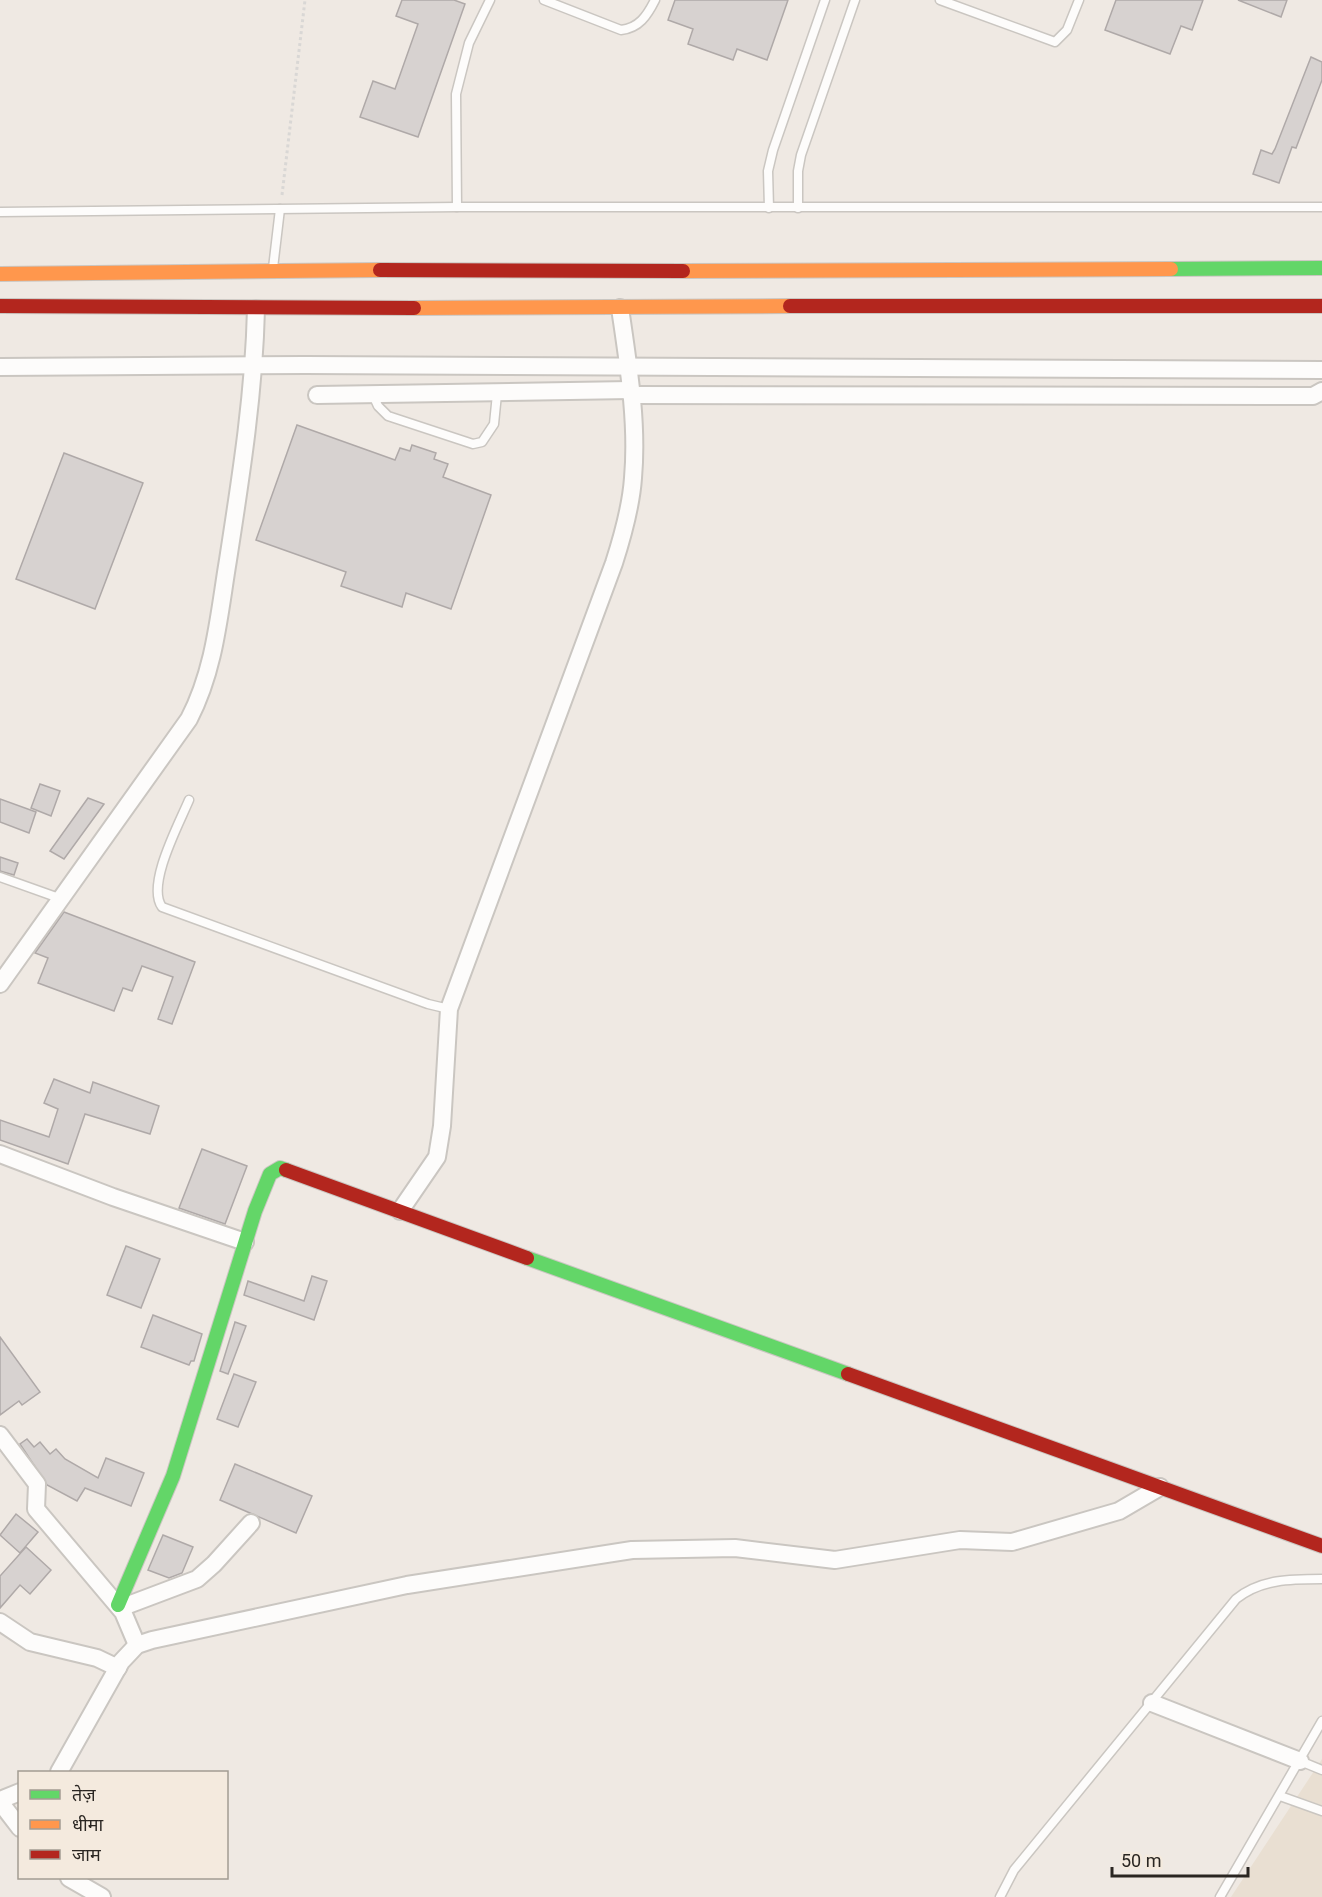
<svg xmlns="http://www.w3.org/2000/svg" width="1322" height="1897" viewBox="0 0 1322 1897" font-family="Roboto,'Noto Sans Devanagari',sans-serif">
  <rect width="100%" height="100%" fill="#efe9e3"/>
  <polygon fill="#e9dfd2" points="1322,1759 1322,1897 1231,1897"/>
  <g fill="#d7d2d0" stroke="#afa9a8" stroke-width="1.5">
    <polygon points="402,0 454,0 465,4 418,137 360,117 373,81 395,89 418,24 396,16"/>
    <polygon points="675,0 788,0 767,60 737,49 733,60 688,44 693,29 668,20"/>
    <polygon points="1116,0 1203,0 1192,30 1181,26 1170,54 1105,30"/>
    <polygon points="1238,0 1287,0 1281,17"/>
    <polygon points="1311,57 1322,62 1322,80 1296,148 1292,147 1279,183 1253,174 1261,150 1272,154 1275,149"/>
    <polygon points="297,425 395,460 400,448 410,451 412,445 436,453 434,459 448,464 443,477 491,495 451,609 406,593 402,607 341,586 346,572 256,540"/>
    <polygon points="64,453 143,483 95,609 16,579"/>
    <polygon points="40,784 60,791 51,816 31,808"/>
    <polygon points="88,798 104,804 64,859 50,851"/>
    <polygon points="0,799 36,812 29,833 0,822"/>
    <polygon points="0,857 18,863 14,875 0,871"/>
    <polygon points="64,912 195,962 172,1024 158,1019 173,977 142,966 132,991 123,988 114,1011 38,983 48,958 35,953"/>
    <polygon points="54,1079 90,1093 93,1082 159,1106 150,1134 85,1114 68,1164 0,1140 0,1120 49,1137 58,1109 44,1103"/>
    <polygon points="202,1149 247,1166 225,1224 179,1208"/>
    <polygon points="126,1246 160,1259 141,1308 107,1295"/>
    <polygon points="312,1276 327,1281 314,1320 244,1295 248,1281 304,1301"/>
    <polygon points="153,1315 202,1334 194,1361 191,1361 189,1365 141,1347"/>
    <polygon points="235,1322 246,1326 228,1374 220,1371"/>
    <polygon points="0,1337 40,1392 22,1405 19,1401 0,1415"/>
    <polygon points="234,1374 256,1382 238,1427 217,1419"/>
    <polygon points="27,1439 34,1447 40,1442 50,1454 56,1449 65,1459 98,1478 106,1458 144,1473 131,1506 85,1488 77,1501 47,1485 20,1444"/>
    <polygon points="235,1464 312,1496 296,1533 220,1500"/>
    <polygon points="16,1514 38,1532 20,1553 0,1535"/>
    <polygon points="163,1535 193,1547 182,1573 169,1578 148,1570"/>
    <polygon points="26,1547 51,1570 30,1594 20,1585 0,1608 0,1576"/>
  </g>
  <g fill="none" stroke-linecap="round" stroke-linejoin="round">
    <g stroke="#cac6c1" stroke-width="11">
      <g id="lane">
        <path d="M544 0 621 30C639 28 647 16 655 0"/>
        <polyline points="940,0 1055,42 1067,30 1079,0"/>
        <polyline points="457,207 456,94 469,43 490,0"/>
        <polyline points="769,208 768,171 773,150 825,0"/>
        <polyline points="798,208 798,171 801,155 855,0"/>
        <polyline points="0,212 457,207 1322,207"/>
        <polyline points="273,268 280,209"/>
        <polyline points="373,395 378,406 388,416 473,444 482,442 494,424 497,394"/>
        <path d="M189 800C179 824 146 885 162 907L428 1004 449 1009"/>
        <polyline points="0,877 59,898"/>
        <polyline points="1300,1761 1322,1770"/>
        <polyline points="1280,1796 1322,1811"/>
        <path d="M1000 1897 1014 1870 1236 1599C1261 1579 1291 1579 1322 1579"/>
        <polyline points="1220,1897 1322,1721"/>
      </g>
    </g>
    <g stroke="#cac6c1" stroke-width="20">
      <g id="street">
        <polyline points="0,367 305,365 1322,370"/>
        <polyline points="317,395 631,390"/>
        <polyline points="631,395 1313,396 1322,391"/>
        <path d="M0 984 189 719C215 669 219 614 228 560 241 476 254 394 256 309"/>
        <polyline points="0,1154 113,1197 245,1242"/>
        <path d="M400 1211 437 1157 442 1126 449 1009 614 563C623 535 631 507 633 478 638 422 628 363 620 308"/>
        <polyline points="0,1435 37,1484 36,1509 123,1612 137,1645"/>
        <polyline points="120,1608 197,1579 214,1564 251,1523"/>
        <polyline points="0,1622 30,1642 97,1658 118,1668"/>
        <polyline points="1152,1703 1300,1761"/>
        <polyline points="59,1772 121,1662 137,1645 152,1640 407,1585 632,1550 735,1548 835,1560 960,1540 1012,1542 1119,1511 1160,1487"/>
        <polyline points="0,1800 20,1792"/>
        <polyline points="0,1802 20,1828"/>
        <polyline points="69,1878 102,1897"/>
      </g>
    </g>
    <g stroke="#cac6c1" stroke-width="16">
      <g id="fast">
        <polyline points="1171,269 1322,268"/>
        <polyline points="527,1258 848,1374"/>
        <polyline points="118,1605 173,1476 255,1211 270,1174 280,1168 286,1170"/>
      </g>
    </g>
    <g stroke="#cac6c1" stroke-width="16">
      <g id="slow">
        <polyline points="683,271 1171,269"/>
        <polyline points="0,274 380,270"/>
        <polyline points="414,308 790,306"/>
      </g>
    </g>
    <g stroke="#cac6c1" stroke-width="16">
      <g id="jam">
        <polyline points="380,270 683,271"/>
        <polyline points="0,306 414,308"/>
        <polyline points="790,306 1322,306"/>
        <polyline points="286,1170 527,1258"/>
        <polyline points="848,1374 1322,1546"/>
      </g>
    </g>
    <polyline stroke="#d9d7d5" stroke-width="3" stroke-dasharray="3 3" stroke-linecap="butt" points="282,195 305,0"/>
    <use href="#lane" stroke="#fdfcfb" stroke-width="8"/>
    <use href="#street" stroke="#fdfcfb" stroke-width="16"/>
    <use href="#fast" stroke="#63d668" stroke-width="14"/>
    <use href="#slow" stroke="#ff974d" stroke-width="14"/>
    <use href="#jam" stroke="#b3261e" stroke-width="14"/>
  </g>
  <rect x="18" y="1771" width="210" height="108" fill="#f4eade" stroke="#a39c93" stroke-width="1.5"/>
  <rect x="30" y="1790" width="30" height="9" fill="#63d668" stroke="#a39c93" stroke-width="1.5"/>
  <text x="72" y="1801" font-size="18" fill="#2a2622">तेज़</text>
  <rect x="30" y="1820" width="30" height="9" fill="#ff974d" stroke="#a39c93" stroke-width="1.5"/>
  <text x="72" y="1831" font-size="18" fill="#2a2622">धीमा</text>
  <rect x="30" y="1850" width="30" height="9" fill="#b3261e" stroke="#a39c93" stroke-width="1.5"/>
  <text x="72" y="1861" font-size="18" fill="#2a2622">जाम</text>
  <path d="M1112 1867v9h136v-9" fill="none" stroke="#2a2622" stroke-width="3"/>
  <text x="1121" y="1867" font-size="18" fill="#2a2622" stroke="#f4eade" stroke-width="4.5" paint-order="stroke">50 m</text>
</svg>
